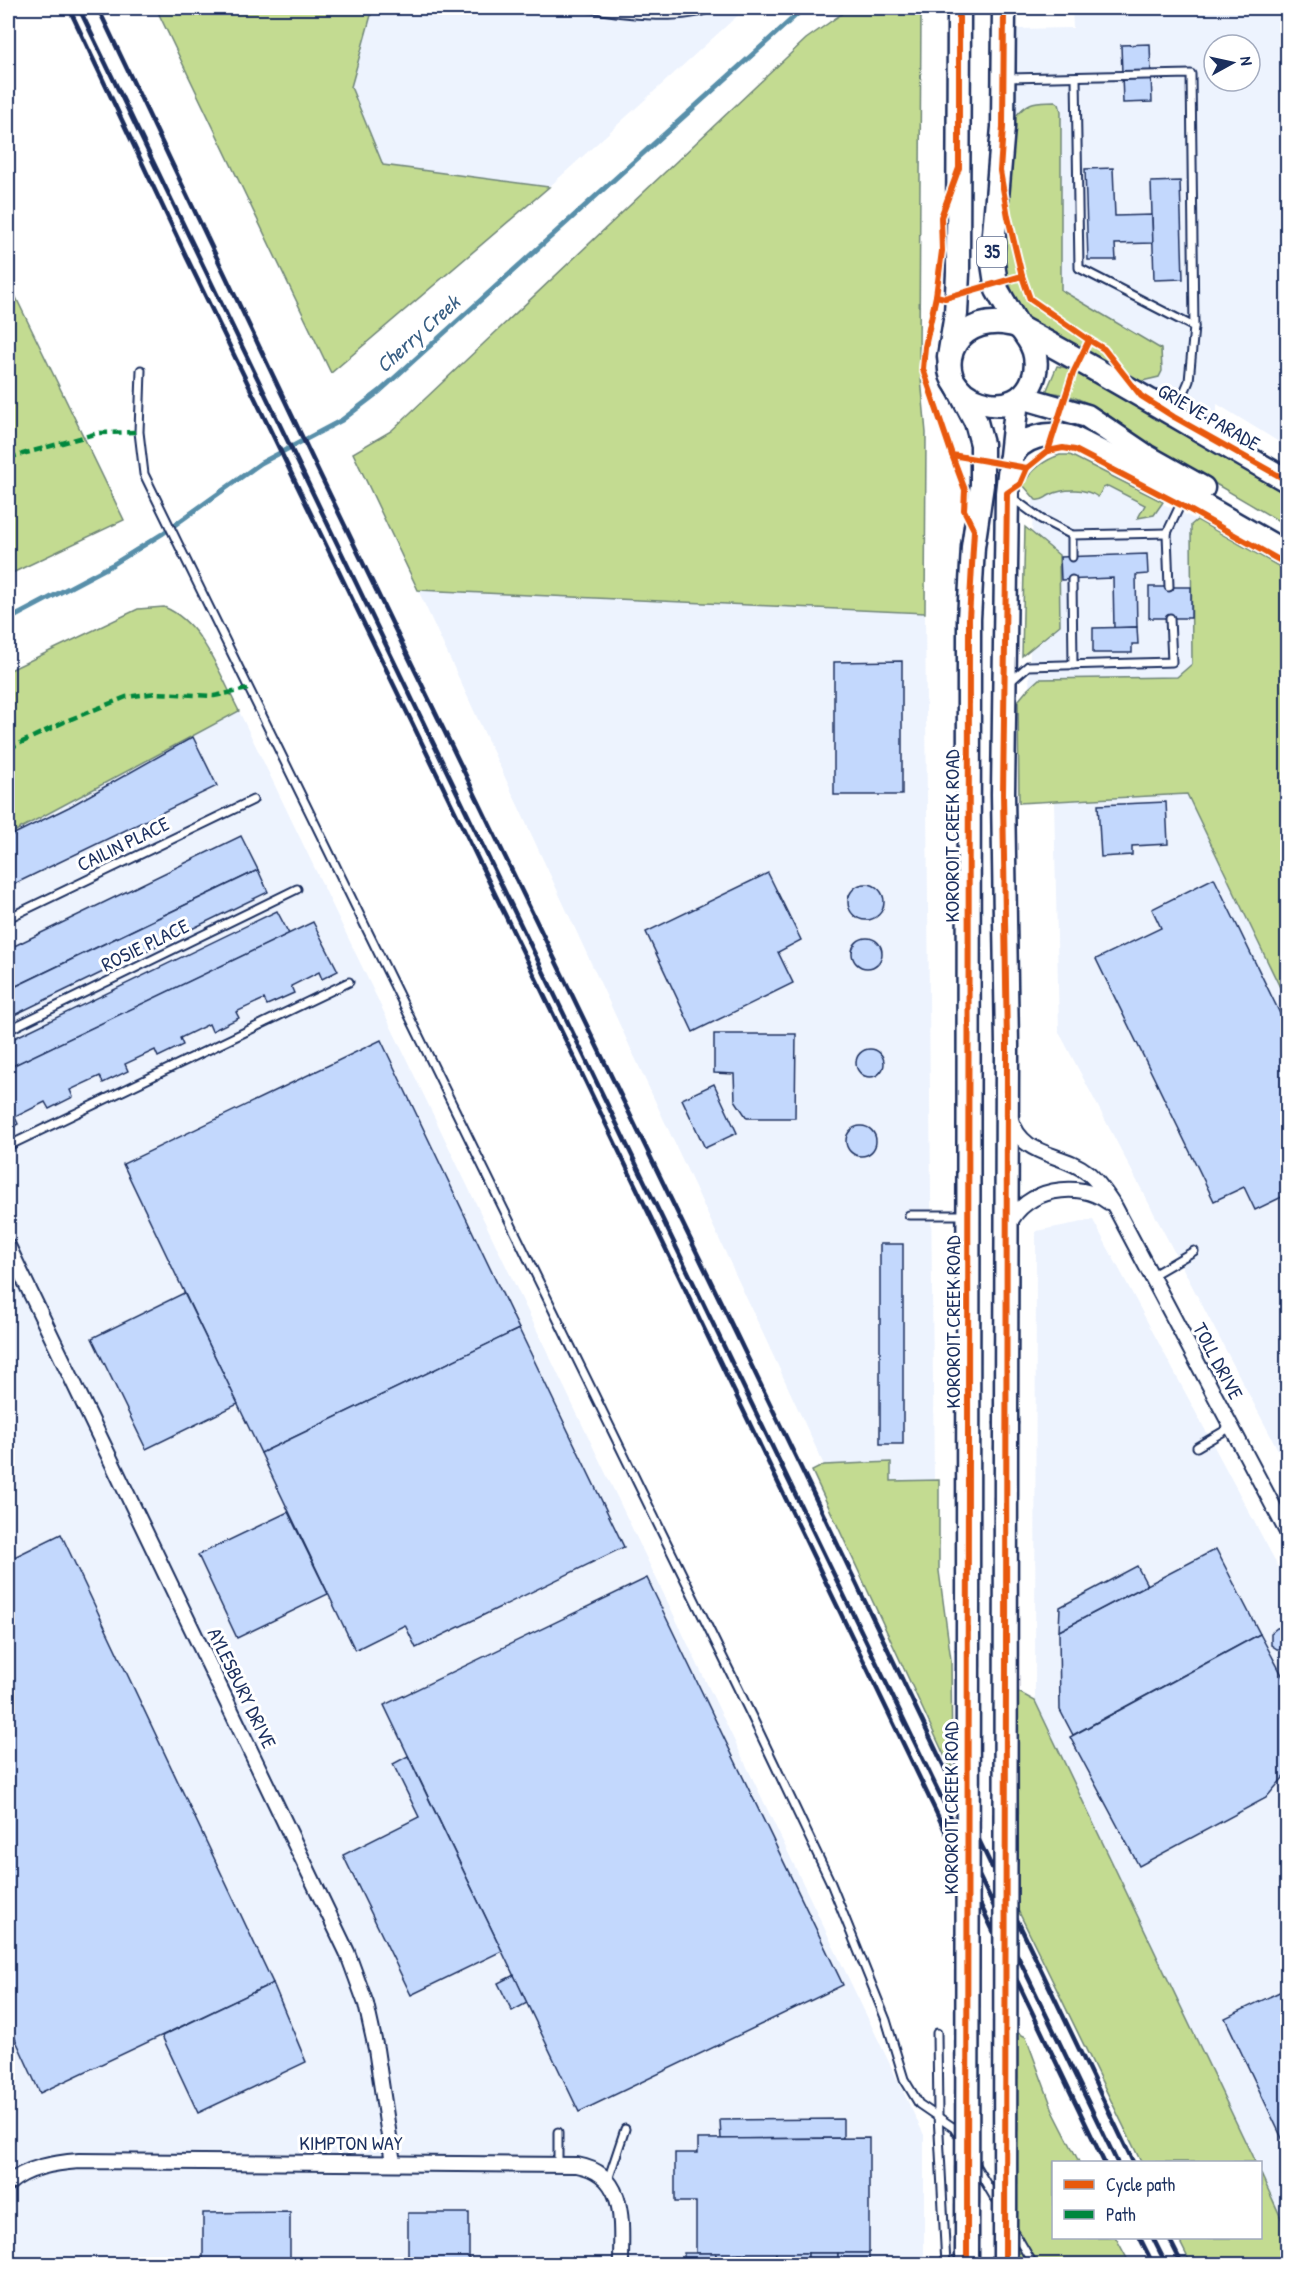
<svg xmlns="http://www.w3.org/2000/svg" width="1295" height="2272" viewBox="0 0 1295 2272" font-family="'Patrick Hand',sans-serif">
  <rect width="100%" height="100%" fill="#fff"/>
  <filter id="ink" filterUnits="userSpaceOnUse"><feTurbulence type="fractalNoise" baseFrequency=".0167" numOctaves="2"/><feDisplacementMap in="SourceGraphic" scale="12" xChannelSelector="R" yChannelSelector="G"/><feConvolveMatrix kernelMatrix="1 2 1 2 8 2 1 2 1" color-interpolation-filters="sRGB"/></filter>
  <g filter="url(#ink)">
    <g fill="#edf3fe" fill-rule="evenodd">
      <polygon points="373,8 746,8 549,187 383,165 351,87"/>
      <path d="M1072 8H1287V447L1217 404V426L1093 357 1006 271 1004 254 1015 117 1016 29 1073 28ZM1214 45H1250V81H1214Z"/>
      <polygon points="1068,459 1197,520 1199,668 1182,686 1029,699 1033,490"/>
      <polygon points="418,590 925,613 934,1480 891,1481 890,1462 824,1465"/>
      <polygon points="239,711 924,2135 924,2264 8,2264 8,835"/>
      <polygon points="1187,794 1287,1002 1287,1467 1059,1032 1054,801"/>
      <polygon points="1093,1220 1287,1583 1287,2236 1261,2180 1260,2162 1252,2162 1035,1701 1036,1231"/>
    </g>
    <g fill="#c3db91" stroke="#6f8578" stroke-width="1.5">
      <polygon points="156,8 373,8 351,87 383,165 549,187 331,373"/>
      <polygon points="850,8 921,8 919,356 926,433 925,613 418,590 353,453 391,431 806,39"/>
      <path d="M1055 101 1059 104 1061 111V290L1161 349 1162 371 1159 377 1138 382 1047 331 1023 314 1014 298 1006 271 1004 254 1015 117C1029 100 1034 102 1055 101Z"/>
      <polygon points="8,281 124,520 8,575"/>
      <path d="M1057 366 1072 369 1287 494V526C1242 499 1196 473 1152 446 1115 423 1093 395 1046 392Z"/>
      <path d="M1060 455H1070L1163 502 1154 515 1138 518 1145 505 1108 486 1103 488 1098 497C1086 488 1064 488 1050 495 1044 498 1043 501 1036 500L1023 485C1031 471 1044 460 1060 455Z"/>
      <polygon points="1197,520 1287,571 1287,1002 1187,794 1019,803 1018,701 1028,689 1039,679 1177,677 1192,664 1191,525"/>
      <polygon points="1025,527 1059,555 1060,625 1022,656"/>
      <path d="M164 607C203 623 220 675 239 711L8 835V671L138 609Z"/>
      <polygon points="891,1462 891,1481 939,1480 939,1571 951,1660 952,1772 812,1471 824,1465"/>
      <polygon points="1013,1689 1035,1701 1255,2162 1141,2162 1016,1906"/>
      <polygon points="1014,2031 1026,2037 1054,2113 1079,2162 1054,2162 1054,2238 1116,2238 1130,2264 1024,2264 1015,2250"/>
      <polygon points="1261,2174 1287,2231 1287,2264 1191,2264 1178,2238 1260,2238"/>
    </g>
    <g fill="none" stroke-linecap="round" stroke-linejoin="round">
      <polyline stroke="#588faa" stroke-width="5" points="8,620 112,565 162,534 261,463 342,420 380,391 804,8"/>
    </g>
    <g fill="#c3d8fd" stroke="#1b2f5e" stroke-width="1.5">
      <polygon points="1150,44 1152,102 1123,103 1121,45"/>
      <polygon points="1113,168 1115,216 1152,215 1153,243 1115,244 1116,260 1088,260 1085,169"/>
      <polygon points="1180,181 1183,279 1154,280 1151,182"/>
      <polygon points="1147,554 1148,574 1136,575 1137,627 1114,628 1113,578 1061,580 1060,557"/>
      <rect x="1149" y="587" width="42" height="31"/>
      <polygon points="1137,627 1138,644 1132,644 1132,653 1093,653 1093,628"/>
      <polygon points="902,661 902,795 834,795 834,662"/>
      <polygon points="193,737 217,786 8,887 8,837 69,807"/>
      <polygon points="1166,802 1168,844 1132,846 1132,855 1101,857 1098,805"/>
      <polygon points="241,836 258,870 8,990 8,949"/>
      <polygon points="258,870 268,892 8,1018 8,990"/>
      <polygon points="768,873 801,940 778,952 793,983 693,1032 646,932"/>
      <polygon points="1214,878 1288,1030 1288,1194 1255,1210 1244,1187 1214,1201 1096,959 1161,928 1152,909"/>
      <circle cx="866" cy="902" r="18"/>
      <polygon points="277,911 289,934 9,1068 8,1041"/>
      <polygon points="313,922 338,971 322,979 319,972 291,986 294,993 267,1005 264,999 236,1012 239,1018 212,1031 209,1024 180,1038 183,1045 158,1057 155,1050 125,1064 128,1071 103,1083 100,1076 70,1090 73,1097 49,1109 45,1102 15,1117 18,1124 8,1130 8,1068"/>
      <circle cx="867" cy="953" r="15"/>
      <polygon points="714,1034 796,1034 795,1118 747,1118 735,1100 734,1074 714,1073"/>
      <polygon points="381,1040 519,1329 261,1453 123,1164"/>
      <circle cx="870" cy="1063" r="14"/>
      <polygon points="714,1084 737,1133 705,1148 682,1099"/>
      <circle cx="861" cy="1141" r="15"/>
      <rect x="880" y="1244" width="23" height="200"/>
      <polygon points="184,1293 238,1404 146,1449 92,1338"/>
      <polygon points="519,1329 624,1547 416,1648 405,1625 355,1650 261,1453"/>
      <polygon points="288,1512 328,1594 237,1638 198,1555"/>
      <polygon points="61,1534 273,1983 40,2093 8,2023 8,1560"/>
      <polygon points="1216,1549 1260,1634 1073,1735 1060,1710 1059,1631"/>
      <polygon points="1137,1566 1147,1585 1059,1631 1060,1607"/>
      <polygon points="647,1578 843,1985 579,2112 384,1705"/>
      <polygon points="1285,1627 1288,1629 1288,1649 1277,1649 1271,1645 1271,1633 1277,1628"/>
      <polygon points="1260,1634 1288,1686 1288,1772 1266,1798 1139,1866 1070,1737"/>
      <polygon points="408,1756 502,1951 411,1995 343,1855 419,1817 393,1764"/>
      <polygon points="514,1975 527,2003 512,2011 498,1983"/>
      <polygon points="273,1983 306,2062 198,2113 162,2036"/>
      <polygon points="1288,1988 1288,2151 1225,2018"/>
      <polygon points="843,2119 843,2138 721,2139 720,2120"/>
      <polygon points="869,2138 869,2253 696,2253 696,2202 675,2202 675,2153 698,2153 698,2139"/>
      <polygon points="290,2212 290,2264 203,2264 203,2213"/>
      <rect x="408" y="2213" width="61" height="51"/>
      <rect x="684" y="2253" width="32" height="11"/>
      <rect x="716" y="2253" width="30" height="11"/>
      <rect x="746" y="2253" width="30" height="11"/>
      <rect x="776" y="2253" width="32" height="11"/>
      <rect x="808" y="2253" width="30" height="11"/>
      <rect x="838" y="2253" width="31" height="11"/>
    </g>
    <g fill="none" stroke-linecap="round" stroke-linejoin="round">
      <g stroke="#1b2f5e" stroke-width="11">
        <g id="service">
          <path d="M590 8C623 14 679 21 711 8"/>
          <polyline points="1076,77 1079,268 1194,327"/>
          <polyline points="1006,78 1191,74 1194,327 1189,381 1176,411"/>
          <polyline points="141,370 139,432 144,474 754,1721 830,1881 886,2020 904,2079 919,2104 954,2128 960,2138"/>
          <polyline points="1011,497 1041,519 1072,535"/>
          <polyline points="1072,557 1072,535 1167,533"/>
          <polyline points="1072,580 1073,665"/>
          <polyline points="1169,587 1167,533 1184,497"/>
          <polyline points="1011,681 1028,666 1172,662 1170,618"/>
          <polyline points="8,918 253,800"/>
          <polyline points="8,1030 297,889"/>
          <polyline points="8,1146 349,982"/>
          <polyline points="909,1215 964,1215"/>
          <polyline points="1151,1276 1194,1251"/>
          <polyline points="1197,1447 1231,1427"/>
          <polyline points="937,2033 938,2115 946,2264"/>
          <polyline points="558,2132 558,2165"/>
          <polyline points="974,2163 997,2202"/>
          <polyline points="608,2180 625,2129"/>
          <polyline points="1012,2228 1033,2264"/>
        </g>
      </g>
      <g stroke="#1b2f5e" stroke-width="18">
        <g id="minor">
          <path d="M1010 1117C1022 1159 1061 1151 1088 1173 1099 1182 1107 1195 1115 1207L1288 1534"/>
          <path d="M1009 1225C1024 1189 1079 1179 1108 1202"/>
          <polyline points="8,1246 347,1952 366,2004 376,2049 393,2163"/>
          <path d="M8 2184C27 2167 55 2163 79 2161L577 2165C628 2174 621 2224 621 2264"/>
        </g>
      </g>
      <g stroke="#1b2f5e" stroke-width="27">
        <g id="primary">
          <polyline points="1004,8 1003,127 992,257 997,290 1018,326"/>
          <path d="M1003 323C1007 324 1012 324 1016 326 1022 328 1025 335 1028 339 1048 369 1027 410 990 404 929 395 940 318 1003 323Z"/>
          <path d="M1020 328C1111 376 1198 430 1288 481"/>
          <polyline points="949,357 956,314 958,273 959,8"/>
          <polyline points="957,386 976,422 982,444 982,485 973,547 969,619 968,1649"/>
          <polyline points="1021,397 1087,416 1146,456 1203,488"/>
          <path d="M1010 460C1020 435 1050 431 1073 438L1185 495 1288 554"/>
          <polyline points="1006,1422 1007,1045 1003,794 1007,493 1017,400"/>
        </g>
      </g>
      <use href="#service" stroke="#fff" stroke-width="7"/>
      <use href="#minor" stroke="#fff" stroke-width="14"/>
      <use href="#primary" stroke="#fff" stroke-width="22"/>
      <g stroke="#1b2f5e" stroke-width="4.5">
        <polyline points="69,8 187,258 556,1020 1104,2162"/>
        <polyline points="79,8 1117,2162"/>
        <polyline points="98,8 317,468 803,1472 1133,2162"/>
        <polyline points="1140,2238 1153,2264"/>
        <polyline points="1153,2238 1166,2264"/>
        <polyline points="1169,2238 1182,2264"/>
      </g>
      <g stroke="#1b2f5e" stroke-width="27" stroke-linecap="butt">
        <g id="primary-bridge">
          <polyline points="967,2264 968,1649"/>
          <polyline points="1005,2264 1006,1422"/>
        </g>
      </g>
      <use href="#primary-bridge" stroke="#fff" stroke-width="22"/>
      <g stroke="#00873e" stroke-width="4.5" stroke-dasharray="9 4.5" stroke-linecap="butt">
        <polyline points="8,458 98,433 139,432"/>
        <polyline points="8,749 66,721 126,697 156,693 214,696 248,689"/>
      </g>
      <g stroke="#fff" stroke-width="10">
        <g id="cycleway">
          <polyline points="1004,8 1003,127 1000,171 1008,217 1022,276"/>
          <polyline points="936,296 942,251 941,217 959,168 959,8"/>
          <polyline points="1089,340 1104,349 1141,396 1174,417 1288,481"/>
          <polyline points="1048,451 1073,373 1089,340 1030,299 1022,276 945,298 936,296 925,347 923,369 952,455 1027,468 1048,451 1063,448 1075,450 1181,505 1288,565"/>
          <polyline points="952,455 965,490 964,510 974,530 969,619 967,2264"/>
          <polyline points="1005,2264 1007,1045 1003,794 1007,493 1020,484 1027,468"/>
        </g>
      </g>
      <use href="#cycleway" stroke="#e8590c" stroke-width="6"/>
    </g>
  </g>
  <g text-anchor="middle" stroke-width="6" stroke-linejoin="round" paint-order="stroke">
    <rect fill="#fff" stroke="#5f6d8e" stroke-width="1.5" x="977" y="237" width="30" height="30" rx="4.5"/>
    <g font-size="18" font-weight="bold" fill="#1b2f5e">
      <text x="992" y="258">35</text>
    </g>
    <g font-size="20" fill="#1b2f5e" stroke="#fff">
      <text transform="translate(1209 417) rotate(30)" y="7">GRIEVE PARADE</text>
      <text transform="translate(952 836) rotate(-90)" y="7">KOROROIT CREEK ROAD</text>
      <text transform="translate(123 844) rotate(-26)" y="7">CAILIN PLACE</text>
      <text transform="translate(145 945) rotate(-26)" y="7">ROSIE PLACE</text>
      <text transform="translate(953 1322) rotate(-90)" y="7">KOROROIT CREEK ROAD</text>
      <text transform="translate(1218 1361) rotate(62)" y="7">TOLL DRIVE</text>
      <text transform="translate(242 1688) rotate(64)" y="7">AYLESBURY DRIVE</text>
      <text transform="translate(951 1808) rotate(-90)" y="7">KOROROIT CREEK ROAD</text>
      <text x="351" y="2150">KIMPTON WAY</text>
    </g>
    <g font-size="21" font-style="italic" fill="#395f84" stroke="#fff">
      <text transform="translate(418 334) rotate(-42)" y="7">Cherry Creek</text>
    </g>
  </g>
  <rect width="1295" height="2272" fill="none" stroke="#fff" stroke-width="30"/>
  <rect x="15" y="15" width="1265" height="2242" fill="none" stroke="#1b2f5e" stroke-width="2" filter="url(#ink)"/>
  <rect x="1052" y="2161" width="210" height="78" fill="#ffffff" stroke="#a4acbf" stroke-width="1.5"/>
  <rect x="1064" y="2180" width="30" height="9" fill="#e8590c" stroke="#a4acbf" stroke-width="1.5"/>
  <text x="1106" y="2191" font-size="18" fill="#1b2f5e">Cycle path</text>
  <rect x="1064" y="2210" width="30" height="9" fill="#00873e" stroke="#a4acbf" stroke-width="1.5"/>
  <text x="1106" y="2221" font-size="18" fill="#1b2f5e">Path</text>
  <g transform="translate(1232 63) rotate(82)"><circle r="28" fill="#ffffff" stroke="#a4acbf" stroke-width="1.5"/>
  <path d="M0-4.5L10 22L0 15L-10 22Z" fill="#1b2f5e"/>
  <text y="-9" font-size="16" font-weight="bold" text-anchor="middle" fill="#1b2f5e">N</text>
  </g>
</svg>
